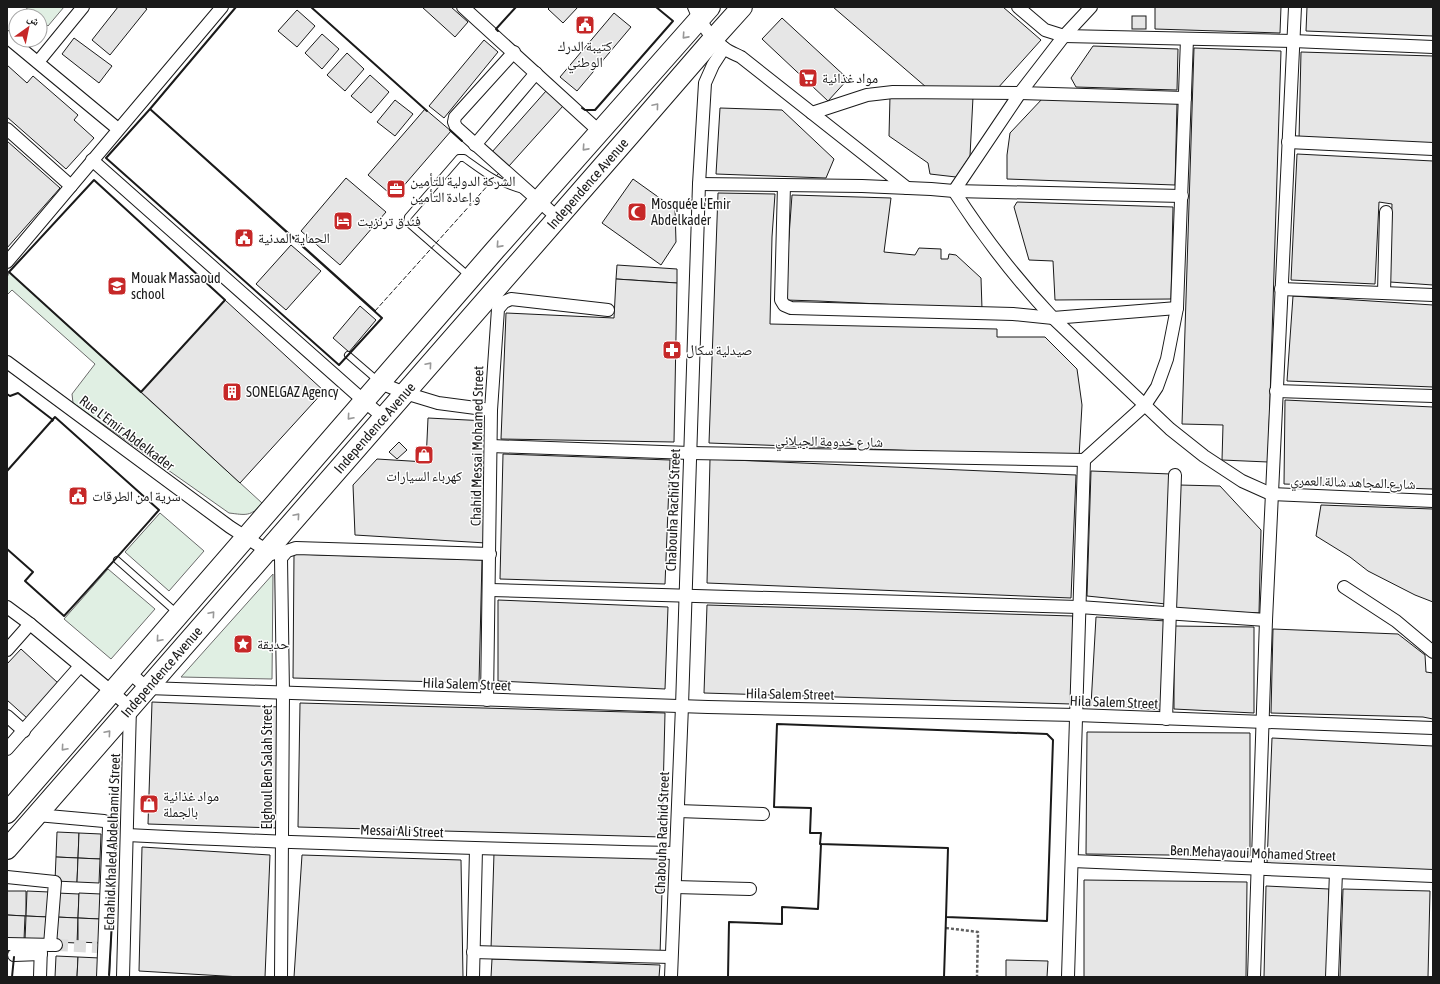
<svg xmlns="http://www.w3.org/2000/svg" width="1440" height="984" viewBox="0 0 1440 984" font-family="'Asap Condensed','Noto Naskh Arabic',sans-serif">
  <rect width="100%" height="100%" fill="#fff"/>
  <g fill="#e0efe3" stroke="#6a6a6a">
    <polygon points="25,7 64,7 48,26 40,19 40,16 36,16"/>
    <path d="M9 272 262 503C251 517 246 515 229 513L73 403 72 394 95 364 12 290 7 295V278Z"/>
    <polygon points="160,513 204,551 169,591 125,552"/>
    <polygon points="108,569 155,609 111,659 64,619"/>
    <polygon points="273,574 272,679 181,677"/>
  </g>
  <g fill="#e6e6e6" stroke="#1a1a1a">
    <polygon points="118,7 144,7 147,9 110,55 92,40"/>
    <polygon points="422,7 451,7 468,22 455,37"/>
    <polygon points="550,7 578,7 563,23 548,9"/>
    <polygon points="833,7 1003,7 1041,40 997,89 926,87"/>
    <polygon points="1155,7 1281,7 1280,33 1155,29"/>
    <polygon points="1307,7 1433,7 1433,36 1306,31"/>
    <polygon points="297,10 315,26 297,47 278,31"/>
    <polygon points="614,13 631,27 577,91 560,77"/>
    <rect x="1132" y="16" width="14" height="13"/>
    <polygon points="782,18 848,79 828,101 762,39"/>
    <polygon points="322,34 339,49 322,69 305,53"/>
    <polygon points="74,38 112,66 99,83 62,54"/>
    <polygon points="484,40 498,52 444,118 429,106"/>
    <polygon points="1093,46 1178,49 1177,90 1076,87 1071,78"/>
    <polygon points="1194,48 1281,51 1268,462 1222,460 1223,425 1182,424"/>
    <polygon points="1301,52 1433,56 1433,143 1299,139"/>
    <polygon points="347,53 364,69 345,91 327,75"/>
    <polygon points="7,65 27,83 33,76 78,115 74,120 94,138 66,169 7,117"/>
    <polygon points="370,75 389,92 371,113 351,96"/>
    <polygon points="546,91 563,106 509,166 492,152"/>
    <polygon points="890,96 973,97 970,156 956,177 930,174 928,163 889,136"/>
    <polygon points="1043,98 1177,103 1175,185 1007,179 1007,155 1010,133"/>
    <polygon points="395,100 413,114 395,136 377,122"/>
    <polygon points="720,108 782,110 834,159 826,178 716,174"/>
    <polygon points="425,109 451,131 394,197 368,175"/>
    <polygon points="7,141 60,188 7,248"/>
    <polygon points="1297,154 1433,161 1433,285 1390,282 1392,204 1379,202 1375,284 1291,280"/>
    <polygon points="346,178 386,212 340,265 301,231"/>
    <polygon points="633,179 675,209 676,242 661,265 602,223"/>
    <polygon points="718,193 775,194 772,237 770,324 997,329 997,337 1045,337 1077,369 1082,405 1079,457 709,443"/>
    <polygon points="792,195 891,198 884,252 915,255 919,248 941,249 941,259 948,259 949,254 956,255 981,278 982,309 818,301 786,300 788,250"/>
    <polygon points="1017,202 1173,207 1171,299 1055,300 1053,261 1029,260 1014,207"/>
    <polygon points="291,245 321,271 286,310 256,284"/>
    <polygon points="617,265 677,269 677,283 616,279"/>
    <polygon points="616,279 677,283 674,442 501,439 506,313 614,318"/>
    <polygon points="1293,296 1433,305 1433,387 1287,381"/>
    <polygon points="225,300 324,391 240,483 141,392"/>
    <polygon points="360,306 376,320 349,352 333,338"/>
    <polygon points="1285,400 1433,407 1433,489 1284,484"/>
    <polygon points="428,418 487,421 486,543 355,535 353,485 377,459 426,462"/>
    <polygon points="399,442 407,450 397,459 389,452"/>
    <polygon points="503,454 670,460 665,584 500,579"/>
    <polygon points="710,459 1076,475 1071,598 707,583"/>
    <polygon points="1091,471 1171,474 1166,604 1087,596"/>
    <polygon points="1179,485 1220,486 1261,530 1259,613 1176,610"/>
    <polygon points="1321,505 1433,509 1433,602 1415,595 1368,571 1350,557 1316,536"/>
    <polygon points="294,554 482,560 479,683 293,678"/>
    <polygon points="498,600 668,607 665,689 498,681"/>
    <polygon points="707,605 1073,616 1071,704 704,693"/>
    <polygon points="1096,617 1167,621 1162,710 1091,705"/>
    <polygon points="1174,626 1254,627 1254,713 1174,709"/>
    <polygon points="1273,629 1398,634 1425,655 1426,672 1433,673 1433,719 1423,717 1271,713"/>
    <polygon points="21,649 58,683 27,718 7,700 7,664"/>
    <polygon points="152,702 280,707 276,828 148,824"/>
    <polygon points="300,703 665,713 662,837 298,827"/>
    <polygon points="1087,732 1250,733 1250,856 1086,854"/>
    <polygon points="1272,738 1433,746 1433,871 1267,864"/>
    <polygon points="57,832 79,833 78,858 56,857"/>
    <polygon points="79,833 101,834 100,859 78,858"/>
    <polygon points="142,847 270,855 265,977 241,977 139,971"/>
    <polygon points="494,853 663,859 660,955 491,949"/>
    <polygon points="302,855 461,860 463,977 294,977"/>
    <polygon points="56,857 78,858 77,882 55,881"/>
    <polygon points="78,858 100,859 99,883 77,882"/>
    <polygon points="1084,880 1247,882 1246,977 1084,977"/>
    <polygon points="1266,886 1329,889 1327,977 1264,977"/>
    <polygon points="1343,889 1430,891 1428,977 1340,977"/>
    <polygon points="7,891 26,891 26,916 7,915"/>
    <polygon points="27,891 49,892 48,917 26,916"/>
    <polygon points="57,893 79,894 78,918 56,917"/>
    <polygon points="79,893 101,894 100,919 78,918"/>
    <polygon points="7,915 25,916 24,940 7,940"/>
    <polygon points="26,916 48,917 47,941 25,940"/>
    <polygon points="56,917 78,918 77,943 55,942"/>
    <polygon points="78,918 100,919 100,943 78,942"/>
    <polygon points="56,956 78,957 77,977 55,977"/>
    <polygon points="78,957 100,958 99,977 77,977"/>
    <polygon points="492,959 660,965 659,977 491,977"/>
    <polygon points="1006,960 1048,961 1047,977 1006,977"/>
  </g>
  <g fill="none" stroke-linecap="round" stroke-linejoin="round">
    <polyline stroke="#ddd" stroke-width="12" stroke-dasharray="12 6" stroke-linecap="butt" points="56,945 97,947"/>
    <g stroke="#1a1a1a" stroke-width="8">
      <g id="lane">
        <path d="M469 276 407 222 408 217 459 158H464C485 173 497 183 523 190"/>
        <polyline points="348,355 377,380"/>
        <polyline points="117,560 177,613"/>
      </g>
    </g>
    <g stroke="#1a1a1a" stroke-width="14">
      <g id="street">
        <polyline points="463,7 600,132"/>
        <path d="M694 7C700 22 711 38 724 48 729 52 735 54 741 57L907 188"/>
        <polyline points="1018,7 1045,30 1064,36 1293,41 1433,47"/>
        <path d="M1091 7 1064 36 1020 93 954 191C983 236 1016 279 1053 318L1170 429 1204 456 1242 481 1271 494 1433 501"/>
        <polyline points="7,37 118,129"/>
        <polyline points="514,52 455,117 454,122 456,127 558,218"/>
        <polyline points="38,62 83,7"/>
        <polyline points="812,113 867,95 893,92 1020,93 1185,98"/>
        <polyline points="7,129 71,186"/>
        <polyline points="1288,142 1433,149"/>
        <polyline points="475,145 536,73"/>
        <polyline points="92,160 364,401 383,417"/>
        <polyline points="699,184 862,186 931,189 954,191 1182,196"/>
        <polyline points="784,185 781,300 784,305 791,308 1013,314 1053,318 1177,308"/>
        <polyline points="7,262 222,7"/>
        <polyline points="1281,289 1433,295"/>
        <polyline points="1384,293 1386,212"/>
        <polyline points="7,362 230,527 272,554"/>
        <polyline points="380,383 405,393 438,403 491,410"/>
        <polyline points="1276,391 1433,396"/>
        <polyline points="491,446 690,453 1084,460 1145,405 1157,387 1167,359 1177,308 1187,39"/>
        <polyline points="281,558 283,693 281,977"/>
        <polyline points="281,558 287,551 296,548 490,554"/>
        <polyline points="1344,587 1396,621 1433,652"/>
        <polyline points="490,590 1079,607 1266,620"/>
        <polyline points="7,607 30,624 130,707 123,977"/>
        <polyline points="7,650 30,624"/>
        <polyline points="130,673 147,688 708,707 1076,715 1433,728"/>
        <polyline points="487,700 491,410 498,309 504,302 511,299 608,310"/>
        <polyline points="7,716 24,731"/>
        <polyline points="1166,719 1175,475"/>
        <polyline points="7,749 80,666"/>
        <polyline points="678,811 763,814"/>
        <polyline points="37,815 104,821 108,823 109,827 103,977"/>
        <path d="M127 835C310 844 493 849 676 853"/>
        <polyline points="1072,861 1433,876"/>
        <polyline points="7,877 55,882 50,945"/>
        <polyline points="675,887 750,889"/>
        <polyline points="7,944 56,945"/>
        <polyline points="473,952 671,957"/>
        <polyline points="14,955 41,954"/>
        <polyline points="40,977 41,945"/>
        <polyline points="473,977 476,849"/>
        <polyline points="671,977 682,706 699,184 705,83 713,65 724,48"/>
        <polyline points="1068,977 1084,460"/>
        <polyline points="1254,977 1266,620 1295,7"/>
        <polyline points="1332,977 1336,872"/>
      </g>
    </g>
    <g stroke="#1a1a1a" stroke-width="22">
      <g id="primary">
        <polyline points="7,813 495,250 710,7"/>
        <path id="s1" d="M7 849 630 135 714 38 742 7"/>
      </g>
    </g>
    <polyline stroke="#5f5f5f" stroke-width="2.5" stroke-dasharray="3 2" stroke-linecap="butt" points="946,928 978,932 977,977"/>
    <use href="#lane" stroke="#fff" stroke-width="6"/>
    <use href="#street" stroke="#fff" stroke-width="12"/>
    <use href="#primary" stroke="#fff" stroke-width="20"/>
    <polyline stroke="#1a1a1a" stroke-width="1" stroke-dasharray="5 2" stroke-linecap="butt" points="375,311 499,173"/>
    <g stroke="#1a1a1a" stroke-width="2">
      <polyline points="236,7 150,109 382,318 339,365 106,158 150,109 375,311"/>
      <polyline points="311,7 427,111"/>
      <polyline points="498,31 496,29 516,7"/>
      <polyline points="582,108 585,110 595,110 673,21 656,7"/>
      <polyline points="450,130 462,141"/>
      <polygon points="94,180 225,300 141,392 9,272"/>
      <polyline points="7,394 10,396 18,393 53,420 52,421"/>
      <path d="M7 471 55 417 159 510C127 546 96 581 64 616L25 581 33 572 7 549"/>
      <polygon points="777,724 1047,734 1053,740 1047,921 946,917 948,848 820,844 821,833 810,833 811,808 774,807"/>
      <polyline points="109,975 118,815"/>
      <polyline points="12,977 14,957"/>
      <polyline points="728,977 729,922 782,924 782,907 818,909 821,844"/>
      <polyline points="944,977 946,917"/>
    </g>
  </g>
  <defs><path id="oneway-chevron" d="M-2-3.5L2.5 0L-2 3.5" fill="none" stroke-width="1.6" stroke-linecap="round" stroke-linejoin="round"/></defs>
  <g stroke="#989898">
    <use href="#oneway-chevron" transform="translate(685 36) rotate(132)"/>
    <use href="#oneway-chevron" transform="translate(656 106) rotate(-50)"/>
    <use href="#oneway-chevron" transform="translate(585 148) rotate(132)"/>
    <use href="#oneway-chevron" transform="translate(499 245) rotate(132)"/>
    <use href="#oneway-chevron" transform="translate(429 365) rotate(-49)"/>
    <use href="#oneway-chevron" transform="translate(350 417) rotate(131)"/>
    <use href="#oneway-chevron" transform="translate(297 516) rotate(-49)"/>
    <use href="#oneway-chevron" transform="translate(212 614) rotate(-49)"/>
    <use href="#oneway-chevron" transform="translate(159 639) rotate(131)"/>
    <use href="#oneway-chevron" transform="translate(108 733) rotate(-49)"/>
    <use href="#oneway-chevron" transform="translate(64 748) rotate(131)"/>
  </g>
  <defs>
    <g id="civic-square" transform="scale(1)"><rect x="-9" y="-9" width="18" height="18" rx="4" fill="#c62828" stroke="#fff"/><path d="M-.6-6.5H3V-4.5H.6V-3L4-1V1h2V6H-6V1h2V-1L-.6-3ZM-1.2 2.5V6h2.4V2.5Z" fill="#fff"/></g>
    <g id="supermarket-square" transform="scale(1)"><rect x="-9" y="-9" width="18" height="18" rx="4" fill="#c62828" stroke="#fff"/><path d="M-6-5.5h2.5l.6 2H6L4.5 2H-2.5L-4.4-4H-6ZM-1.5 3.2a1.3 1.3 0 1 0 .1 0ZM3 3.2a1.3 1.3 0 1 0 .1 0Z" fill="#fff"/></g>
    <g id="office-square" transform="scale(1)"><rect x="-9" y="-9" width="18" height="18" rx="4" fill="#c62828" stroke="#fff"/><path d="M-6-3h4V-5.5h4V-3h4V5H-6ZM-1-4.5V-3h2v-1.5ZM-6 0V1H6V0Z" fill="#fff"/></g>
    <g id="mosque-square" transform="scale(1)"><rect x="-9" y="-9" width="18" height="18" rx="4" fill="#c62828" stroke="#fff"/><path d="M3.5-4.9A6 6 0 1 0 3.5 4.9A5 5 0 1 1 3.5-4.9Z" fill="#fff"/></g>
    <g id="hotel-square" transform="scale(1)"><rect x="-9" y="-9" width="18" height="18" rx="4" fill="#c62828" stroke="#fff"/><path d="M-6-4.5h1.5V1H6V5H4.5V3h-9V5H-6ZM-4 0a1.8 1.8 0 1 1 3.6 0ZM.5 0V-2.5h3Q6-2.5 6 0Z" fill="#fff"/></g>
    <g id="school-square" transform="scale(1)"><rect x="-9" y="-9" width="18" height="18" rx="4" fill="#c62828" stroke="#fff"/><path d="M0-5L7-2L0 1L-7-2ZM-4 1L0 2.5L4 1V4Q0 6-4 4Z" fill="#fff"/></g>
    <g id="pharmacy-square" transform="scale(1)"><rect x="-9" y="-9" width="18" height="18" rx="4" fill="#c62828" stroke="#fff"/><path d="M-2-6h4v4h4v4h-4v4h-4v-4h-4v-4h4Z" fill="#fff"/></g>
    <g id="building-square" transform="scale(1)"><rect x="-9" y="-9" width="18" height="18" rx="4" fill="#c62828" stroke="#fff"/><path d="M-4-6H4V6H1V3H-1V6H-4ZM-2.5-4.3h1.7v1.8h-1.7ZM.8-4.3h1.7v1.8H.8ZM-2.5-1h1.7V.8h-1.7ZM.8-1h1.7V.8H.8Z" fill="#fff"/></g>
    <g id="shop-square" transform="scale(1)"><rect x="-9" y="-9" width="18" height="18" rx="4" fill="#c62828" stroke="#fff"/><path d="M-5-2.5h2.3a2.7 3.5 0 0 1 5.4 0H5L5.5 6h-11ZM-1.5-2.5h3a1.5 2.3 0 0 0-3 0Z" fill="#fff"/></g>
    <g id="sight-square" transform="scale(1)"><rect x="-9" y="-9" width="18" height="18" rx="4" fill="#c62828" stroke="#fff"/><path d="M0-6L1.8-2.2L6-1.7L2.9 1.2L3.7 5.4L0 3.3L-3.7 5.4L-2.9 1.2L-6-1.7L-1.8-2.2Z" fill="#fff"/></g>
  </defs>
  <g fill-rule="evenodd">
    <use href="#civic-square" x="585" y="25"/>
    <use href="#supermarket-square" x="808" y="78"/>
    <use href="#office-square" x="396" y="189"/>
    <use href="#mosque-square" x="637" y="212"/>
    <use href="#hotel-square" x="343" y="221"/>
    <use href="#civic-square" x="244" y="238"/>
    <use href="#school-square" x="117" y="286"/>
    <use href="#pharmacy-square" x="672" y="350"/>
    <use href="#building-square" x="232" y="392"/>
    <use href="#shop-square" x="424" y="455"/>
    <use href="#civic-square" x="78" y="496"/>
    <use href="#sight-square" x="243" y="644"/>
    <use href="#shop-square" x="149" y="804"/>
  </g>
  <g text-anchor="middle" stroke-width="3" stroke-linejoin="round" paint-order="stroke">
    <g font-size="14" fill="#1a1a1a" stroke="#fff" text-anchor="start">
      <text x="585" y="51" text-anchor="middle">كتيبة الدرك<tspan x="585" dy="16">الوطني</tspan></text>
      <text x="822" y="83">مواد غذائية</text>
      <text x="410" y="186">الشركة الدولية للتأمين<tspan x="410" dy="16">و إعادة التأمين</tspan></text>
      <text x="651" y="209">Mosquée L'Emir<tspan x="651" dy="16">Abdelkader</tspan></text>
      <text x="357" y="226">فندق ترنزيت</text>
      <text x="258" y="243">الحماية المدنية</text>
      <text x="131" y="283">Mouak Massaoud<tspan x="131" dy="16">school</tspan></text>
      <text x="686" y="355">صيدلية سكال</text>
      <text x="246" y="397">SONELGAZ Agency</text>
      <text x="424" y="481" text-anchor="middle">كهرباء السيارات</text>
      <text x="92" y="501">سرية امن الطرقات</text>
      <text x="257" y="649">حديقة</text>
      <text x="163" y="801">مواد غذائية<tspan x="163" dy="16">بالجملة</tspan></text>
    </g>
    <g font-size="14" fill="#1a1a1a" stroke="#fff">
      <text dy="5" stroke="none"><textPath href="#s1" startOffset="883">Independence Avenue</textPath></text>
      <text dy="5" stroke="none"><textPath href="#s1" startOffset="559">Independence Avenue</textPath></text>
      <text transform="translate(127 433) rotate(37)" y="5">Rue L'Emir Abdelkader</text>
      <text transform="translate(829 441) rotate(1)" y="5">شارع خدومة الجيلاني</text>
      <text transform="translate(477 446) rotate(-89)" y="5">Chahid Messai Mohamed Street</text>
      <text transform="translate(1353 482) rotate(2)" y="5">شارع المجاهد شالة العمري</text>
      <text transform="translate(673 510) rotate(-88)" y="5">Chabouha Rachid Street</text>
      <text dy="5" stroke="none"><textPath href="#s1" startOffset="235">Independence Avenue</textPath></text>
      <text transform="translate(467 684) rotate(2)" y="5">Hila Salem Street</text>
      <text transform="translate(790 694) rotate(1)" y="5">Hila Salem Street</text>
      <text transform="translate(1114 702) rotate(2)" y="5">Hila Salem Street</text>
      <text transform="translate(267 767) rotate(-90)" y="5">Elghoul Ben Salah Street</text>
      <text transform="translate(402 831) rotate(2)" y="5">Messai Ali Street</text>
      <text transform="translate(662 833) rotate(-88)" y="5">Chabouha Rachid Street</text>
      <text transform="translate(112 842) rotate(-88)" y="5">Echahid Khaled Abdelhamid Street</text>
      <text transform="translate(1253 853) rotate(2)" y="5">Ben Mehayaoui Mohamed Street</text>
    </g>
  </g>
  <rect width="1440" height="984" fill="none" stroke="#1a1a1a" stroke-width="16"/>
  <g transform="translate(28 28) rotate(33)"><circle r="19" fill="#ffffff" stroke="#a3a3a3"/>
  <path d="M0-3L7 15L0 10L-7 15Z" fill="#c62828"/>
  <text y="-6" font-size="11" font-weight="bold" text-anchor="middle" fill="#1a1a1a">ش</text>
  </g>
</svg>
